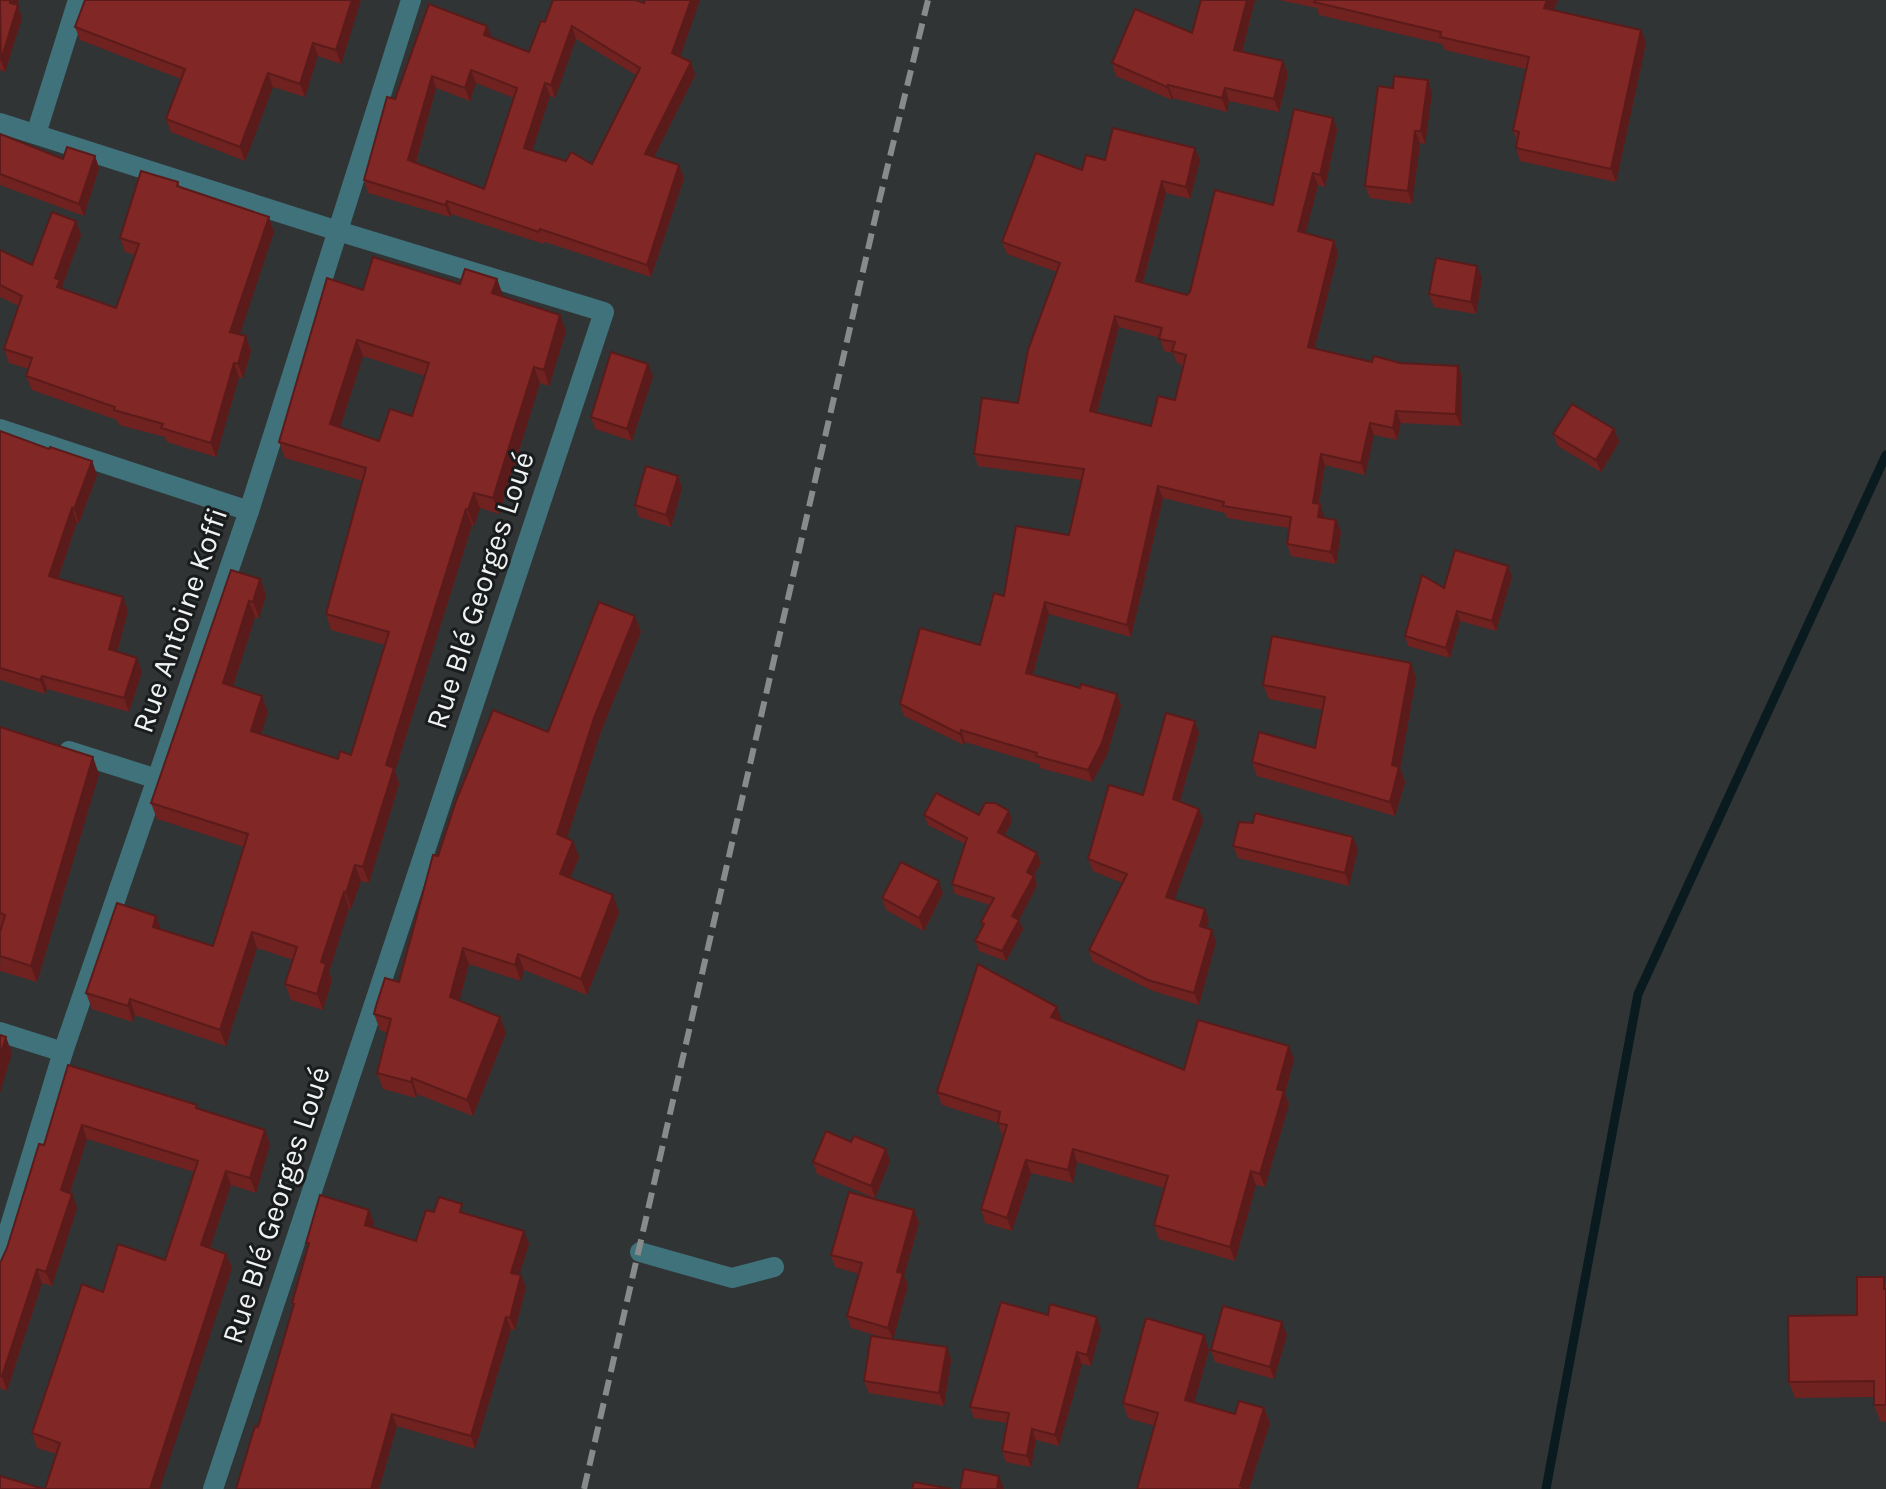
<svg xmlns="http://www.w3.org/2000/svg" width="1886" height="1489" viewBox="0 0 1886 1489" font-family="Karla,sans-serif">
  <rect width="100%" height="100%" fill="#303435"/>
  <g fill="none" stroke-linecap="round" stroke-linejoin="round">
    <polyline stroke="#091b1e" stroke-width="9" points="1546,1489 1638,994 1886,455"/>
    <g stroke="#40727b" stroke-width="20">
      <polyline points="0,123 338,231 604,312 213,1489"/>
      <polyline points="36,134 78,0"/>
      <polyline points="0,429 249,511"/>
      <polyline points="69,751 157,779"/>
      <polyline points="0,1032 63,1052"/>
      <polyline points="640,1252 732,1278 774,1267"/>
      <polyline points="0,1259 63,1052 249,511 411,0"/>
    </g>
    <polyline stroke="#878b8c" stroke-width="6" stroke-dasharray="16 8" stroke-linecap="butt" points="584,1489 877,210 928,0"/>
  </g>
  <g fill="#6f2220" fill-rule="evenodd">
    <polygon points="0,0 19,0 17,5 22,18 5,72 0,70"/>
    <polygon points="85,0 361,0 341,64 318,56 305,97 273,87 245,161 171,132 166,119 181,79 80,40 75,27"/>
    <path d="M553 0 691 62 695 75 654 157 679 165 684 178 651 277 545 242 544 244 451 214 450 217 368 193 364 180 395 99 487 26 492 37 529 52 545 22ZM576 39 636 75 592 164 566 161 532 151 550 96 555 98ZM476 83 514 98 484 189 416 163 436 88 470 101Z"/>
    <polygon points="1201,0 1255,0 1242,52 1283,61 1288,74 1279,112 1229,101 1227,112 1173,98 1172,100 1116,76 1112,63 1192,33"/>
    <polygon points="1279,0 1558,0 1553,11 1641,30 1646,43 1616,182 1520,161 1516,148 1517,142 1513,130 1526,69 1445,50 1442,44 1319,15 1317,8"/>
    <polygon points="1432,93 1425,144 1420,143 1412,204 1370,198 1365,186"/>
    <path d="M1333 118 1337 130 1325 187 1318 185 1305 233 1338 253 1314 349 1372 362 1458 366 1462 377 1461 426 1401 423 1397 440 1374 435 1365 475 1325 465 1319 504H1320L1324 518 1336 520 1341 532 1336 564 1291 556 1287 544 1289 528 1227 518 1225 513 1163 498 1131 637 1049 614 1033 675 1080 688 1117 694 1121 706 1107 755 1092 782 1040 768 1039 764 965 742 964 745 904 716 900 704 980 645 1004 596 1069 535 1082 480 978 466 974 454 1018 403 1057 272 1007 254 1002 242 1082 170 1105 160H1200L1190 199 1166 193 1143 283 1187 295 1273 205ZM1119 327 1160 338 1164 351 1173 353 1177 363 1183 365 1175 400 1151 426 1097 413Z"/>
    <polygon points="0,134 63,159 95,156 99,168 84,216 0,185"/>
    <polygon points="178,182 180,187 274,232 239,334 246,336 251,351 243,378 239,377 216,457 167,442 165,437 119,425 117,420 32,390 26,376 29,369 9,363 4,349 19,306 0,297 0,250 32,265 76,221 81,235 62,287 63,289 116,308 135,255 125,252 120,238"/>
    <polygon points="1482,278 1476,314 1434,307 1429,294"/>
    <path d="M497 279 502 296 566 331 549 386 540 383 499 514 480 508 474 526 472 525 395 771 399 784 369 883 361 881 351 909 349 908 329 972 332 980 323 1010 291 1000 285 984 293 960 257 948 226 1046 135 1015 133 1022 92 1009 86 993 156 916 161 930 213 946 244 847 157 819 151 803 231 570 260 579 266 595 259 618 255 617 233 687 268 712 261 735 338 759 351 755 385 645 331 630 326 614 363 481 285 458 279 442 363 290 460 284ZM363 356 425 376 412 416 379 441 340 428Z"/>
    <polygon points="653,376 632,441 595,429 591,417"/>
    <polygon points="1614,429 1619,442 1601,472 1558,446 1553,434"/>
    <polygon points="0,431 49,449 92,461 97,475 79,523 77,522 58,579 123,597 128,611 117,652 142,672 129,712 47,689 45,694 0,680"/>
    <polygon points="678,476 682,488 671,527 639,517 635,505"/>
    <polygon points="1512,576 1496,631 1460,621 1450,658 1408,646 1405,636 1444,588"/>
    <polygon points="635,616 641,632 600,734 567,838 579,857 570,878 619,912 587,995 524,970 521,981 469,964 459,1001 500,1017 506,1033 473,1116 417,1094 416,1098 383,1089 377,1073 388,1033 380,1030 374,1014 399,982 438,856 548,732"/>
    <polygon points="1411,663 1416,678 1400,768 1405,782 1395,816 1257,776 1252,762 1315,748 1323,710 1269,699 1263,685"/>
    <polygon points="0,727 99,774 37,982 0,971 1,928 0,928"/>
    <polygon points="1199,733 1180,801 1203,821 1174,899 1209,920 1207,928 1216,942 1199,1005 1153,991 1093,962 1089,950 1122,883 1093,871 1088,859 1143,795"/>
    <polygon points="1009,811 1012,821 1005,835 1041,863 1034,875 1037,885 1019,920 1023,929 1006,961 979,951 975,941 983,927 981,922 990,905 955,894 952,884 965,844 928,825 924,815 979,815"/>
    <polygon points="1233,846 1358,849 1349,886 1238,858"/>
    <polygon points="943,893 924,931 886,910 882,898"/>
    <polygon points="1062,1020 1061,1021 1184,1070 1294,1059 1285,1094 1289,1104 1265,1187 1256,1185 1235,1261 1159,1239 1154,1225 1164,1188 1077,1162 1073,1183 1031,1173 1012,1231 985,1223 981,1209 1003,1137 998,1123 942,1105 937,1092"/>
    <polygon points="68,1065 199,1109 270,1144 256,1193 231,1185 210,1248 226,1254 232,1268 56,1454 37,1448 32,1433 103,1292 165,1260 194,1172 87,1139 70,1193 77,1208 52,1286 42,1283 7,1391 0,1388 0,1263 7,1248 44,1145"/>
    <polygon points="890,1161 875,1198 817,1174 813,1162"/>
    <polygon points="369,1210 374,1223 373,1227 416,1241 434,1212 466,1214 529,1244 519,1274 526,1287 515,1330 511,1329 475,1449 397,1426 379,1489 236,1489 258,1427 293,1307 292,1303 308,1247 306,1243"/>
    <polygon points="914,1210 919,1223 904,1276 908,1285 893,1339 947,1347 951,1360 944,1406 869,1393 864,1381 886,1338 851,1328 847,1316 859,1274 835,1267 831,1255"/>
    <polygon points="1886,1284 1886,1422 1880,1421 1874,1405 1874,1397 1795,1398 1789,1382 1857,1315"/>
    <polygon points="1048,1315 1101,1329 1091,1366 1082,1364 1059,1446 1036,1440 1031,1467 1006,1462 1002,1451 1007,1423 974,1418 970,1407"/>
    <polygon points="1204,1335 1209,1350 1194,1403 1235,1414 1264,1408 1270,1423 1249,1489 1155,1426 1128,1418 1123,1403"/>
    <polygon points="1287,1335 1274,1379 1215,1362 1211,1350"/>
  </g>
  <g fill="#5a1b1a">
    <polygon points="10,0 19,0 14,15 10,3"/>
    <polygon points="352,0 361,0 341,64 336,50"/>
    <polygon points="691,0 700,0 677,66 672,53"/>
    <polygon points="1247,0 1255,0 1239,63 1234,50"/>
    <polygon points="1547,0 1558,0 1548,22 1544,8"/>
    <polygon points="18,5 22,18 5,72 1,60"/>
    <polygon points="487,26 492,38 484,35"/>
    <polygon points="572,26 576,39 555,98 551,85"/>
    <polygon points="1641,30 1646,43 1616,182 1611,169"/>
    <polygon points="313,43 318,56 305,97 300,84"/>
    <polygon points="1283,61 1288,74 1279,112 1274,99"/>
    <polygon points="691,62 695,75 649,167 645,154"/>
    <polygon points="471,70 476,83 470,101 465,88"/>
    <polygon points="268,73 273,87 245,161 240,147"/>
    <polygon points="432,76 436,88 413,172 408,160"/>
    <polygon points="1428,80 1432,93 1425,144 1421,131"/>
    <polygon points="545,83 550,96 529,161 524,148"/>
    <polygon points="1168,85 1173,98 1172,100 1167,87"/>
    <polygon points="1225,88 1229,101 1227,112 1222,98"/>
    <polygon points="1333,118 1337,130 1325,187 1320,175"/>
    <polygon points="1415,131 1420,143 1412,204 1408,191"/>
    <polygon points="1195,148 1200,160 1190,199 1186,187"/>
    <polygon points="95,156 99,168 84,216 79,204"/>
    <polygon points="679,165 684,178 651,277 647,265"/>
    <polygon points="1313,173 1318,185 1303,243 1298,231"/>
    <polygon points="1162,181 1166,193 1140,293 1136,281"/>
    <polygon points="447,201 451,214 450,217 445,205"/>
    <polygon points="269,217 274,232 236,346 230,332"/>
    <polygon points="76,221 81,235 62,287 65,294 57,287 55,278"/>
    <polygon points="1334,241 1338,253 1312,359 1308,347"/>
    <polygon points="1477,266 1482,278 1476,314 1471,302"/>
    <polygon points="497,279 503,295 498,309 492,293"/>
    <polygon points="560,315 566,331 549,386 544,370"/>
    <polygon points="1115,316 1119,327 1094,423 1090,411"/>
    <polygon points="246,336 251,351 243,378 238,364"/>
    <polygon points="357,340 363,356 336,440 330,424"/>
    <polygon points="234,363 239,377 216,457 211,443"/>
    <polygon points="648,364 653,376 632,441 627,429"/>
    <polygon points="1458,366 1462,377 1461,426 1456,414"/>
    <polygon points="534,367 540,383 499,514 493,498"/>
    <polygon points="1396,411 1401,423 1397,440 1393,428"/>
    <polygon points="1370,423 1374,435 1365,475 1361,463"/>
    <polygon points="1614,429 1619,442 1601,472 1596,460"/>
    <polygon points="1321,454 1325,465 1317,514 1313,503"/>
    <polygon points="92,461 97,475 79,523 74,509"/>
    <polygon points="678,476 682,488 671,527 666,515"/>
    <polygon points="1158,486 1163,498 1131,637 1127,625"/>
    <polygon points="474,493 480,508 474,526 468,510"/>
    <polygon points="1320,504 1324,516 1322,529 1318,517"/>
    <polygon points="72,508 77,522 54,590 49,576"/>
    <polygon points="466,509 472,525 395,771 399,784 369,883 363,867 386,765"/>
    <polygon points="1336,520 1341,532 1336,564 1331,552"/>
    <polygon points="1508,566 1512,576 1496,631 1492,621"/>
    <polygon points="260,579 266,595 259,618 253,602"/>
    <polygon points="123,597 128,611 114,663 109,649"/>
    <polygon points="249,601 255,617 229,699 223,683"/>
    <polygon points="1045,602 1049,614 1030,685 1026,673"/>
    <polygon points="1457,611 1460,621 1450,658 1446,648"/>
    <polygon points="635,616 641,632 600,734 563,851 557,834 594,718"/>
    <polygon points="137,658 142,672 129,712 124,698"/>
    <polygon points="1411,663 1416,678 1400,768 1405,782 1395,816 1390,802 1392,765"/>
    <polygon points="42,676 47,689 45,694 40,680"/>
    <polygon points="1117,694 1121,706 1107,755 1092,782 1088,770"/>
    <polygon points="262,696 268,712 257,747 251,731"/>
    <polygon points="1195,721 1199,733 1177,811 1173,799"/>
    <polygon points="961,730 965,742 964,745 960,734"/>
    <polygon points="93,757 99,774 37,982 31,966"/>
    <polygon points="1199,809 1203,821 1171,909 1166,897"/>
    <polygon points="1009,811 1012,821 1001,842 998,832"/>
    <polygon points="1353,837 1358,849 1349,886 1345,873"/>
    <polygon points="573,841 579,857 565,890 560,874"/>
    <polygon points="1037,853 1041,863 1030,881 1027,872"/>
    <polygon points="355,865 361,881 351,909 346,893"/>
    <polygon points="1034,876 1037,885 1016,926 1012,916"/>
    <polygon points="939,881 943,893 924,931 919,918"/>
    <polygon points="344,892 349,908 329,972 332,980 323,1010 317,994 321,962"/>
    <polygon points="613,895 619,912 587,995 581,979"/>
    <polygon points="1205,909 1209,920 1204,938 1200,926"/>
    <polygon points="156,916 162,932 153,927"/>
    <polygon points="1019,920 1023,929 1006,961 1002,951"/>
    <polygon points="1212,930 1216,942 1199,1005 1194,993"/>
    <polygon points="252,932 257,948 226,1046 220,1030"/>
    <polygon points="463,948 469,964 456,1014 450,997"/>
    <polygon points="518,954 524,970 521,981 515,965"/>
    <polygon points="130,999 135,1015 133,1022 128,1006"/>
    <polygon points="1057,1007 1062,1020 1056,1031 1051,1017"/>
    <polygon points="500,1017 506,1033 473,1116 467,1100"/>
    <polygon points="6,1037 12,1053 0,1093 0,1056"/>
    <polygon points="1289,1046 1294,1059 1285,1094 1289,1104 1265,1187 1260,1174 1277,1089"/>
    <polygon points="412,1078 417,1094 416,1098 411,1082"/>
    <polygon points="82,1125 87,1139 66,1205 61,1190"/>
    <polygon points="265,1130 270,1144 256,1193 250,1178"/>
    <polygon points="886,1149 890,1161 875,1198 871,1186"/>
    <polygon points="1073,1149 1077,1162 1073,1183 1068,1170"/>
    <polygon points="1026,1160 1031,1173 1012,1231 1007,1218"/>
    <polygon points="226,1171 231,1185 206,1260 201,1245"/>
    <polygon points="1251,1171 1256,1185 1235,1261 1230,1247"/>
    <polygon points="72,1194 77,1208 52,1286 46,1272"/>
    <polygon points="369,1210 374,1223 370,1237 365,1225"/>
    <polygon points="914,1210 919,1223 904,1276 908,1285 893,1340 888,1328 897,1272"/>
    <polygon points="524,1231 529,1244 516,1285 511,1273"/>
    <polygon points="226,1254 232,1268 160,1489 150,1489"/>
    <polygon points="37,1269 42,1283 7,1391 2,1376"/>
    <polygon points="521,1275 526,1287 515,1330 510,1318"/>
    <polygon points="506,1317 511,1329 475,1449 471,1436"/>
    <polygon points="1097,1317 1101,1329 1091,1366 1087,1355"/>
    <polygon points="1282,1322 1287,1335 1274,1379 1270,1367"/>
    <polygon points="1204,1335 1209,1350 1191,1415 1185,1400"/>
    <polygon points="947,1347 951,1360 944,1406 939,1393"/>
    <polygon points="1077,1352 1082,1364 1059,1446 1055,1435"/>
    <polygon points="1264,1408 1270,1423 1249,1489 1240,1486"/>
    <polygon points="392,1414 397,1426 379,1489 371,1489"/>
    <polygon points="1032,1429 1036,1440 1031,1467 1027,1456"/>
    <polygon points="999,1476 1004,1489 997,1489"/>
  </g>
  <g fill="#812725" stroke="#5a1b1a" stroke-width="2" fill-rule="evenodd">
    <polygon points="0,0 10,0 10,3 18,5 1,60"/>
    <polygon points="85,0 352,0 336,50 313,43 300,84 268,73 240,147 166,119 185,69 75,27"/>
    <path d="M553 0H635L644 3 645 0H691L672 53 691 62 645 154 679 165 647 265 540 229 539 232 447 201 445 205 364 180 387 97 395 99 429 4 487 26 484 35 529 52 541 21 545 22ZM572 26 640 68 592 164 571 152 566 161 524 148 545 83 551 85ZM471 70 517 88 484 189 408 160 432 76 465 88Z"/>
    <polygon points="1201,0 1247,0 1234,50 1283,61 1274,99 1225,88 1222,98 1168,85 1167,87 1112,63 1135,9 1192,33"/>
    <polygon points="1315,0 1547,0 1544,8 1641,30 1611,169 1516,148 1519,132 1513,130 1529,57 1440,37 1441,32 1314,2"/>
    <polygon points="1394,76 1428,80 1421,131 1415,131 1408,191 1365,186 1378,86 1393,88"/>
    <path d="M1294 109 1333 118 1320 175 1313 173 1298 231 1334 241 1308 347 1372 362 1374 356 1400 363 1458 366 1456 414 1396 411 1393 428 1370 423 1361 463 1321 454 1313 503 1320 504 1318 517 1336 520 1331 552 1287 544 1291 517 1223 506 1224 502 1158 486 1127 625 1045 602 1026 673 1080 688 1081 684 1117 694 1102 743 1088 770 1036 756 1037 753 961 730 960 734 900 704 920 628 980 645 994 593 1004 596 1016 526 1069 535 1084 469 974 454 982 398 1018 403 1028 350 1060 263 1002 242 1036 153 1082 170 1086 155 1105 160 1113 128 1195 148 1186 187 1162 181 1136 281 1187 295 1190 292 1215 190 1273 205ZM1115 316 1162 328 1159 339 1175 342 1172 351 1186 355 1175 400 1158 396 1151 426 1090 411Z"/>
    <polygon points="0,134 63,159 67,147 95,156 79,204 0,174"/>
    <polygon points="141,171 178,182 177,186 269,217 230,332 246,336 238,364 234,363 211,443 161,428 163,424 114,410 115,407 26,376 32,358 4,349 22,296 0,285 0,250 32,265 52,212 76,221 55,278 60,280 57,287 116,308 139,244 120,238"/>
    <path d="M373 257 460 284 465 269 497 279 492 293 560 315 544 370 534 367 493 498 474 493 468 510 466 509 386 765 394 768 363 867 355 865 346 893 344 892 321 962 326 964 317 994 285 984 297 947 252 932 220 1030 130 999 128 1006 86 993 117 903 156 916 153 927 213 946 248 834 151 803 231 570 260 579 253 602 249 601 223 683 262 696 251 731 338 759 340 751 351 755 389 632 326 614 366 468 279 442 327 278 363 290ZM357 340 429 363 412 416 390 409 379 441 330 424Z"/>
    <polygon points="1436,258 1477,266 1471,302 1429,294"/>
    <polygon points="611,352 648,364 627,429 591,417"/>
    <polygon points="1572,404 1614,429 1596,460 1553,434"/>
    <polygon points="0,431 49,449 50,447 92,461 74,509 72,508 49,576 123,597 109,649 137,658 124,698 42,676 40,680 0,668"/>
    <polygon points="646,466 678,476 666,515 635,505"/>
    <polygon points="1455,550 1508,566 1492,621 1457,611 1446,648 1405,636 1422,575 1444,588"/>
    <polygon points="599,602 635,616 594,718 557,834 573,841 560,874 613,895 581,979 518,954 515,965 463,948 450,997 500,1017 467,1100 412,1078 411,1082 377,1073 391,1019 374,1014 376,1006 385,978 399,982 433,855 438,856 456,801 493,710 548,732"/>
    <polygon points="1272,636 1411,663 1392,765 1399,767 1390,802 1252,762 1259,732 1315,748 1325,697 1263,685"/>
    <polygon points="1166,713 1195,721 1173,799 1199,809 1166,897 1205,909 1200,926 1212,930 1194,993 1148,980 1089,950 1127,874 1088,859 1109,785 1143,795"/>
    <polygon points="0,727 93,757 31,966 0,956 0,932 5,915 0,913"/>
    <polygon points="936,793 979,815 985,803 995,803 1009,811 998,832 1037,853 1027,872 1034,876 1012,916 1019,920 1002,951 975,941 984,924 981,922 994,898 952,884 967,838 924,815"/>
    <polygon points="1255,813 1353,837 1345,873 1233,846 1239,822 1253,823"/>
    <polygon points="901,862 939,881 919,918 882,898"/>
    <polygon points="978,964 1057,1007 1051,1017 1184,1070 1198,1020 1289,1046 1277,1089 1284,1091 1260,1174 1251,1171 1230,1247 1154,1225 1168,1176 1073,1149 1068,1170 1026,1160 1007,1218 981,1209 1007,1125 998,1123 1000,1112 937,1092"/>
    <polygon points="0,1035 6,1037 0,1056"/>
    <polygon points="68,1065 197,1105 196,1108 265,1130 250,1178 226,1171 201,1245 226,1254 150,1489 45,1489 60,1443 32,1433 82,1284 103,1292 118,1244 165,1260 198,1161 82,1125 61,1190 72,1194 46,1272 37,1269 2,1376 0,1376 0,1263 7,1248 39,1144 44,1145"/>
    <polygon points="826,1131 851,1142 854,1136 886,1149 871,1186 813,1162"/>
    <polygon points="849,1192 914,1210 897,1272 903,1273 888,1328 847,1316 862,1263 831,1255"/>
    <polygon points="320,1195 369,1210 365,1225 416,1241 426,1210 434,1212 439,1197 462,1204 460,1212 524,1231 511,1273 521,1275 510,1318 506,1317 471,1436 392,1414 371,1489 236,1489 255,1426 258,1427 294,1304 292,1303 309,1243 306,1243"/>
    <polygon points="1857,1277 1884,1277 1884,1289 1886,1289 1886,1405 1874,1405 1874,1381 1789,1382 1788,1316 1857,1315"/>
    <polygon points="1001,1302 1048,1315 1050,1304 1097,1317 1087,1355 1077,1352 1055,1435 1032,1429 1027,1456 1002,1451 1009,1413 970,1407"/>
    <polygon points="1223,1306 1282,1322 1270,1367 1211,1350"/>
    <polygon points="1146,1318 1204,1335 1185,1400 1235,1414 1239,1401 1264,1408 1240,1486 1249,1489 1137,1489 1158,1413 1123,1403"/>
    <polygon points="871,1336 947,1347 939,1393 864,1381"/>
    <polygon points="964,1469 999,1476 997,1489 960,1489"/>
    <polygon points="0,1476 44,1489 0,1489"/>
    <polygon points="914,1482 951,1489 912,1489"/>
  </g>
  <g text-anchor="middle" stroke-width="6" stroke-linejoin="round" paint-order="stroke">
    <g font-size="30" fill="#f0f3f3" stroke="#1a1b1c">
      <text transform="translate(480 590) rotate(-72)" y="10">Rue Blé Georges Loué</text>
      <text transform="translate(180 620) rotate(-71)" y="10">Rue Antoine Koffi</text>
      <text transform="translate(276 1205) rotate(-72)" y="10">Rue Blé Georges Loué</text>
    </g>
  </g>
</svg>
